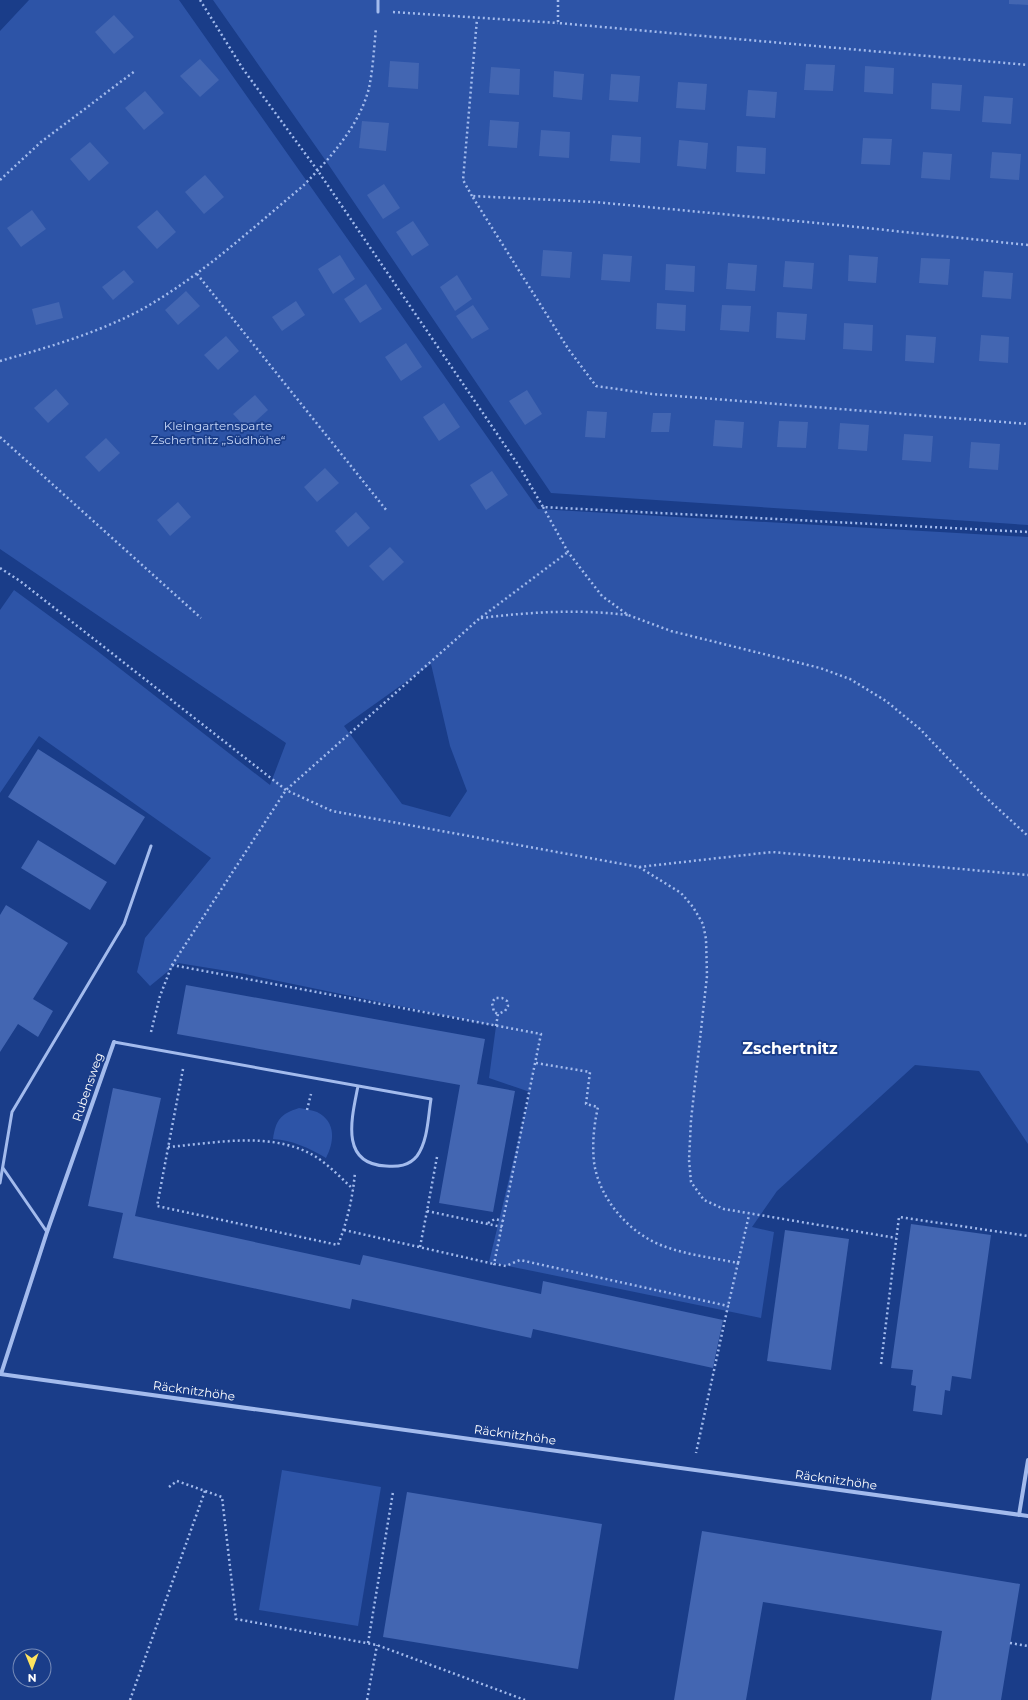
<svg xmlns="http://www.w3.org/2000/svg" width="1028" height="1700" viewBox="0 0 1028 1700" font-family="Montserrat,sans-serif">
  <rect width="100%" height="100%" fill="#1a3d89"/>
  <g fill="#2d54a7" fill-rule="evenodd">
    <path d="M29 0H179L538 509 1028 537V1144L979 1071 915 1065 777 1191 752 1227 774 1232 761 1318 489 1262 530 1092 489 1078 496 1026 240 973 178 963 150 986 137 972 145 938 211 858 39 736 0 793V610L14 590 96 650 270 785 286 743 0 549V31ZM431 664 450 746 467 791 450 817 402 804 344 726Z"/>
    <polygon points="213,0 1028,0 1028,525 551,493 326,161"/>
    <path d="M299 1108C305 1109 312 1110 317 1112 337 1122 334 1143 326 1158 309 1148 292 1140 273 1139 276 1120 280 1114 299 1108Z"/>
    <polygon points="282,1470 381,1487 358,1626 259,1610"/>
  </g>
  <g fill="#4366b2">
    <polygon points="1009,0 1028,0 1028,5 1009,4"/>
    <polygon points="114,15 134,37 114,54 95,32"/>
    <polygon points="200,59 219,80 200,97 180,76"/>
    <polygon points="390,61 419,63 418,89 388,87"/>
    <polygon points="806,64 835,65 833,91 804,90"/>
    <polygon points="865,66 894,68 893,94 864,92"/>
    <polygon points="491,67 520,69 519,95 489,93"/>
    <polygon points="554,71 584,74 582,100 553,97"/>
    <polygon points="611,74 640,76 638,102 609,100"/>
    <polygon points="678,82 707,84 705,110 676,108"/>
    <polygon points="932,83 962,85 960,111 931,109"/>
    <polygon points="748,90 777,92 775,118 746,116"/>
    <polygon points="145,91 164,113 144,130 125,108"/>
    <polygon points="984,96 1013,98 1011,124 982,122"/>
    <polygon points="490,120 519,122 517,148 488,146"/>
    <polygon points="362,121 389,123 386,151 359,148"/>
    <polygon points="541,130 570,132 569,158 539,156"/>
    <polygon points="612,135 641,137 640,163 610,161"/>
    <polygon points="863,138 892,139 890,165 861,164"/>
    <polygon points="679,140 708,143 706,169 677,166"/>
    <polygon points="90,142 109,163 89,181 70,159"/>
    <polygon points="737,146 766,148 765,174 736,172"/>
    <polygon points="923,152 952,154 950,180 921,178"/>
    <polygon points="992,152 1021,154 1019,180 990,178"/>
    <polygon points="205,175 224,197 204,214 185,192"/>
    <polygon points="384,184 400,208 383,219 367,195"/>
    <polygon points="32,210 46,229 21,247 7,228"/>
    <polygon points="157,210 176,232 157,249 137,227"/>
    <polygon points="413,221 429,245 412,256 396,232"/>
    <polygon points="543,250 572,252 570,278 541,276"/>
    <polygon points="603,254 632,256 630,282 601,280"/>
    <polygon points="340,255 355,279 333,294 318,269"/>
    <polygon points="849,255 878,257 876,283 848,281"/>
    <polygon points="921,258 950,259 948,285 919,283"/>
    <polygon points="785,261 814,263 812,289 783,287"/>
    <polygon points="728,263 757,265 755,291 726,289"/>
    <polygon points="666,264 695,266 694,292 665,290"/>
    <polygon points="124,270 134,282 113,300 102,287"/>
    <polygon points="984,271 1013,273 1011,299 982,297"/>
    <polygon points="457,275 472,299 455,311 440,287"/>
    <polygon points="366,284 382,309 360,323 344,299"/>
    <polygon points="186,291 200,306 178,325 165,310"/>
    <polygon points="296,301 305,315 282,331 272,317"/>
    <polygon points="59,302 63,318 36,325 32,309"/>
    <polygon points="657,303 686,305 685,331 656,329"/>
    <polygon points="473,305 489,329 472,339 456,316"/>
    <polygon points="722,305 751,306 749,332 720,330"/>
    <polygon points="777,312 807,314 805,340 776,338"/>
    <polygon points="844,323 873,325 872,351 843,349"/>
    <polygon points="906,335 936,337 934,363 905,361"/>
    <polygon points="981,335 1009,337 1008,363 979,361"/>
    <polygon points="226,336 239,351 218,370 204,355"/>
    <polygon points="406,343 422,367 401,381 385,357"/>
    <polygon points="56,389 69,404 48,423 34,408"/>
    <polygon points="527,390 542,414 525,425 509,401"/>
    <polygon points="255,395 268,410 247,429 233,414"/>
    <polygon points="444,403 460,427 439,441 423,417"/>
    <polygon points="587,411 607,412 605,438 585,437"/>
    <polygon points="653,413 671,413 669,432 651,432"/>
    <polygon points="715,420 744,422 742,448 713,446"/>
    <polygon points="779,421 808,422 806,448 777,447"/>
    <polygon points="840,423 869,425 867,451 838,449"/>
    <polygon points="904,434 933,436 931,462 902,460"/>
    <polygon points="106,438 120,453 99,472 85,457"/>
    <polygon points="971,442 1000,444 998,470 969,468"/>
    <polygon points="325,468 339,483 317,502 304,487"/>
    <polygon points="492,471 508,495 486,510 470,485"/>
    <polygon points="178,502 191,517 170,536 157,520"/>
    <polygon points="356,512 370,528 348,547 335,531"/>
    <polygon points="390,547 404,562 383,581 369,566"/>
    <polygon points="38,749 145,817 115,865 8,797"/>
    <polygon points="38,840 107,882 90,910 21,868"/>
    <polygon points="6,905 68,943 33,999 53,1011 38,1037 18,1024 0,1052 0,915"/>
    <polygon points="186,985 485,1039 477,1084 515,1091 493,1212 439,1203 460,1085 177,1034"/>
    <polygon points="113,1088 161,1098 135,1216 360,1265 363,1255 541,1294 543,1281 723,1320 713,1368 533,1329 531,1338 352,1299 350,1309 113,1258 123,1213 88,1206"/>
    <polygon points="911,1224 991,1235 971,1379 952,1376 950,1391 945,1390 942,1415 913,1411 916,1386 911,1385 913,1370 891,1368"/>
    <polygon points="785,1230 849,1239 831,1370 767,1361"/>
    <polygon points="407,1492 602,1524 578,1669 383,1637"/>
    <polygon points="702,1531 1020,1584 1001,1700 931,1700 942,1631 763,1602 746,1700 674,1700"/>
  </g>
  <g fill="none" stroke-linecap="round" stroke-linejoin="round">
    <g stroke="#a3bbed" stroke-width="2.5" stroke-dasharray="2 3" stroke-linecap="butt">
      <polyline points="200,0 243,69 318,171 521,469 543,507 1028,532"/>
      <polyline points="558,0 558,23 1028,65"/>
      <polyline points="393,12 558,23"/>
      <polyline points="0,180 41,142 135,71"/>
      <polyline points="472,196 463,180 477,19"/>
      <polyline points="1028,245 838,225 595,202 472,196 569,350 596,386 652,394 1028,424"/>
      <polyline points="197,274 387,511"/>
      <path d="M0 361C46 348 94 334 137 312 198 279 250 230 303 186 329 159 359 127 369 88 373 69 374 48 376 28"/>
      <polyline points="0,437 201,618"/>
      <polyline points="543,507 568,552 602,596 628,615 671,631 820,668 850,679 886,701 920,729 981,793 1028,836"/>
      <polyline points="0,568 20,581 286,790 332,811 639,867 772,852 1028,875"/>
      <path d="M481 618C532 612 576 609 628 615"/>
      <polyline points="639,867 681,893 693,907 703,924 706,939 707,976 691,1120 689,1160 691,1182 704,1200 724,1209 896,1238"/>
      <polyline points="172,965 541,1034 494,1264 506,1266 520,1260 728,1306 696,1453"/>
      <polyline points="496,1026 498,1014 505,1011 508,1006 507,1001 502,998 495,998 492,1003 494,1012 498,1014"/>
      <polyline points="151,1032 160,996 172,965 286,790 480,618 568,552"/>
      <path d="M536 1063 590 1072 586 1104 598 1107C594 1125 592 1143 594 1162 599 1199 630 1235 666 1247 688 1255 714 1258 738 1263L728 1306"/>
      <path d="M183 1069 157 1206 338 1245C347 1222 353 1197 355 1172"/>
      <polyline points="307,1110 311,1094"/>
      <path d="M168 1147C217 1143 269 1131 313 1155 328 1164 341 1178 353 1189"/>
      <polyline points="437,1157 427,1211 502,1227"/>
      <polyline points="488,1223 495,1219 503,1221"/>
      <polyline points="344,1230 494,1264"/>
      <polyline points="420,1247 427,1211"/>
      <polyline points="738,1263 749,1215"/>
      <polyline points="881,1364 899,1217 1028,1236"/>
      <polyline points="169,1487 177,1481 222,1497 236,1619 377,1645 525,1700"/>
      <polyline points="368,1643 393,1492"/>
      <polyline points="1010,1643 1028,1646"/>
      <polyline points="130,1700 205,1491"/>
      <polyline points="367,1700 377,1645"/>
    </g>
    <g stroke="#a3bbed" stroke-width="3">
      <polyline points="378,0 378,12"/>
      <path d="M114 1042 431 1099C428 1117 428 1141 417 1156 409 1166 398 1167 386 1166 339 1164 352 1117 358 1086"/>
      <polyline points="3,1168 47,1232"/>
      <polyline points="0,1183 12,1112 124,924 151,846"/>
    </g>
    <g stroke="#a3bbed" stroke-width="4">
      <polyline points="0,1374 1028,1516"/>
      <polyline points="1,1374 47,1232 114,1042"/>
      <polyline points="1019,1515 1028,1460"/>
    </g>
  </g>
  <g text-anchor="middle" stroke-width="3.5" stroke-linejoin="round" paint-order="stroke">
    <g font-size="12" fill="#c8d8f9" stroke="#1a3d89">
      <text x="218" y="430">Kleingartensparte<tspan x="218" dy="14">Zschertnitz „Südhöhe“</tspan></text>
    </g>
    <g font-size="12" fill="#fff" stroke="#1a3d89">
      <text transform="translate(88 1087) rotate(-71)" y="4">Rubensweg</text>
      <text transform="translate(194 1391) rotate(8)" y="4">Räcknitzhöhe</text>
      <text transform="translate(515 1435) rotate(8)" y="4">Räcknitzhöhe</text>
      <text transform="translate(836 1480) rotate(8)" y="4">Räcknitzhöhe</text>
    </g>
    <g font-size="16" font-weight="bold" fill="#fff" stroke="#1a3d89">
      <text x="790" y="1054">Zschertnitz</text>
    </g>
  </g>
  <g transform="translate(32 1668) rotate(179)"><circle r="19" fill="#1a3d89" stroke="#768bb8"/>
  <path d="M0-3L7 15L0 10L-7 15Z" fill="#ffe45f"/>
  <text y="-6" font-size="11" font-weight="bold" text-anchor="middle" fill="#ffffff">N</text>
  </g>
</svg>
